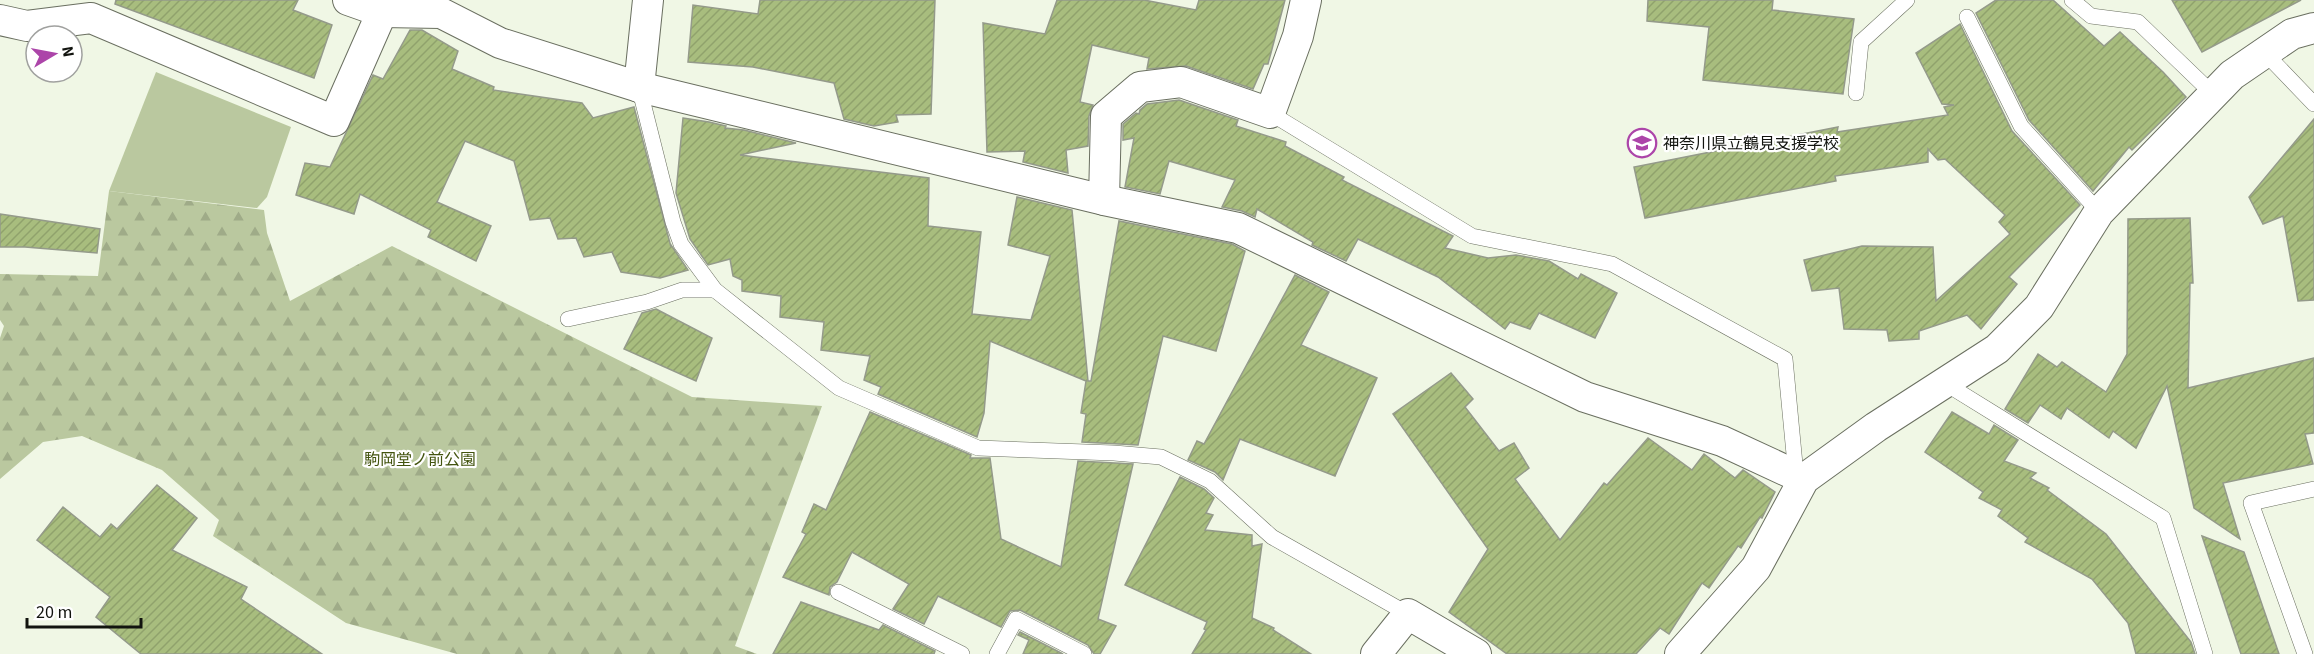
<svg xmlns="http://www.w3.org/2000/svg" width="2314" height="654" viewBox="0 0 2314 654" font-family="'Source Sans 3','Noto Sans JP',sans-serif">
  <defs>
    <pattern id="forest-firs" width="22" height="20" patternUnits="userSpaceOnUse" patternTransform="scale(1.5)"><rect width="22" height="20" fill="#bac89f"/><path d="M5 1l3.5 6h-7zM16 11l3.5 6h-7z" fill="#9fab88"/></pattern>
    <pattern id="building-hatch" width="6" height="6" patternUnits="userSpaceOnUse" patternTransform="scale(1.5)"><rect width="6" height="6" fill="#a8bd7e"/><path d="M-1 1l2-2M0 6l6-6M5 7l2-2" fill="none" stroke="#90a26c"/></pattern>
  </defs>
  <rect width="100%" height="100%" fill="#f0f7e5"/>
  <polygon fill="#bac89f" points="156,72 291,127 267,197 257,208 109,191"/>
  <polygon fill="url(#forest-firs)" points="109,191 264,210 267,233 290,301 392,246 692,397 822,406 735,646 757,654 457,654 346,623 213,536 219,520 162,470 82,436 43,442 0,479 0,338 4,326 0,320 0,274 98,276"/>
  <g fill="url(#building-hatch)" stroke="#949a8a" stroke-width="1.5">
    <polygon points="116,0 298,0 293,10 332,25 314,78 115,4"/>
    <polygon points="760,0 935,0 931,114 896,115 898,122 874,126 844,119 834,83 753,67 688,62 693,5 758,14"/>
    <polygon points="1057,0 1144,0 1196,10 1199,0 1285,0 1268,64 1264,64 1253,89 1186,66 1147,69 1149,58 1092,45 1080,102 1093,105 1089,116 1088,146 1066,150 1068,173 1023,162 1025,151 987,152 983,23 1045,34"/>
    <polygon points="1648,0 1773,0 1772,10 1854,19 1843,94 1703,80 1709,27 1647,21"/>
    <polygon points="1996,0 2053,0 2104,46 2120,32 2163,72 2186,97 2132,150 2129,147 2093,191 2029,120 1976,13"/>
    <polygon points="2172,0 2301,0 2202,52"/>
    <polygon points="1960,24 2012,131 2080,205 2009,277 2017,284 1981,329 1967,315 1919,331 1919,339 1889,341 1887,330 1844,329 1839,288 1812,291 1804,260 1862,246 1933,247 1936,301 2010,234 1999,222 2005,215 1945,159 1938,160 1928,149 1928,162 1835,176 1836,181 1645,218 1634,167 1838,127 1837,132 1948,115 1944,107 1954,105 1942,104 1916,53"/>
    <polygon points="410,30 422,30 458,51 452,69 494,87 493,90 582,103 593,118 634,107 671,247 671,245 688,270 660,278 621,272 612,252 584,257 576,238 558,239 550,218 530,220 514,161 465,141 437,202 491,226 476,261 428,237 431,230 360,194 354,214 296,195 305,163 330,167 373,75 383,79"/>
    <polygon points="1179,100 1238,120 1236,126 1286,142 1285,146 1344,177 1342,180 1453,236 1445,248 1488,258 1516,255 1549,261 1578,279 1581,274 1617,293 1595,338 1539,313 1530,329 1510,322 1505,329 1438,277 1358,239 1346,261 1312,245 1313,242 1257,209 1255,217 1242,211 1222,207 1235,180 1169,161 1160,194 1125,187 1134,138 1123,140 1123,124 1136,113 1139,114 1140,110 1147,104"/>
    <polygon points="683,118 709,122 726,126 725,128 744,130 796,143 740,155 929,178 928,226 981,232 972,314 1031,320 1050,256 1008,245 1017,197 1072,210 1088,381 1091,381 1119,221 1232,244 1245,251 1216,351 1163,336 1138,445 1082,442 1086,414 1081,413 1086,381 990,341 984,413 977,437 878,394 881,387 864,380 870,356 821,350 824,322 780,317 781,296 742,291 742,280 733,276 730,259 708,265 690,239 676,193"/>
    <polygon points="2314,119 2314,300 2298,301 2283,216 2263,224 2249,197"/>
    <polygon points="0,214 100,229 97,253 25,247 0,247"/>
    <polygon points="2190,218 2193,283 2190,283 2188,388 2314,358 2314,433 2305,434 2313,464 2223,483 2240,539 2194,508 2167,386 2136,448 2113,431 2109,438 2067,408 2061,419 2040,405 2028,423 2005,409 2038,354 2057,367 2062,362 2106,392 2127,354 2128,219"/>
    <polygon points="1295,275 1329,292 1301,345 1377,378 1335,476 1240,439 1223,480 1215,472 1188,460 1197,441 1204,444"/>
    <polygon points="656,309 712,338 696,381 624,349 642,313"/>
    <polygon points="1451,373 1473,399 1465,407 1499,451 1514,443 1529,468 1515,479 1560,540 1604,483 1607,485 1648,438 1692,470 1704,454 1735,478 1743,470 1775,492 1762,518 1760,517 1741,548 1738,546 1709,588 1702,583 1669,634 1660,628 1636,654 1507,654 1449,612 1488,549 1393,414"/>
    <polygon points="870,412 971,455 970,458 990,458 1001,539 1061,567 1078,461 1133,464 1098,619 1116,626 1100,654 1094,654 1088,645 1020,610 1010,611 1001,627 938,596 924,624 893,609 909,584 852,552 837,582 830,587 829,595 783,577 806,534 802,532 814,504 826,510"/>
    <polygon points="1952,412 1989,434 1994,425 2018,440 2004,461 2036,473 2030,478 2049,488 2047,490 2106,534 2191,642 2195,654 2136,654 2128,623 2092,579 2025,542 2028,538 1998,516 2002,510 1979,498 1983,492 1925,452"/>
    <polygon points="1180,477 1204,489 1214,498 1206,513 1213,515 1205,530 1252,535 1252,546 1262,544 1252,618 1274,628 1273,630 1311,654 1192,654 1206,630 1204,629 1207,622 1125,585"/>
    <polygon points="157,485 197,518 172,550 247,587 241,599 322,654 141,654 96,617 110,597 37,540 63,507 100,537 111,524 117,529"/>
    <polygon points="2202,536 2244,552 2279,654 2241,654"/>
    <polygon points="801,602 879,630 883,625 935,651 934,654 773,654"/>
    <polygon points="1020,632 1063,654 1023,654 1029,640 1018,635"/>
  </g>
  <g fill="none" stroke-linecap="round" stroke-linejoin="round">
    <g stroke="#6a6f60" stroke-width="16">
      <g id="lane">
        <polyline points="2072,0 2091,16 2138,22 2214,95"/>
        <polyline points="1967,17 2021,126 2099,212"/>
        <polyline points="2265,53 2314,104"/>
        <polyline points="639,87 673,222 681,244 715,290 839,388 978,448 1114,453 1161,457 1210,481 1272,537 1408,614"/>
        <polyline points="1856,93 1861,42 1907,0"/>
        <polyline points="1270,113 1472,236 1612,264 1785,359 1796,475"/>
        <polyline points="568,319 647,302 682,290 715,290"/>
        <polyline points="1943,382 2163,518 2205,654"/>
        <polyline points="838,592 962,654"/>
        <polyline points="997,654 1016,619 1084,654"/>
        <polyline points="2305,654 2251,503 2314,489"/>
      </g>
    </g>
    <g stroke="#6a6f60" stroke-width="32">
      <g id="street">
        <polyline points="348,0 382,12 441,13 500,43 639,87 1104,200 1238,228 1585,397 1722,441 1804,479"/>
        <polyline points="0,20 27,26 91,18 334,121 382,12"/>
        <polyline points="639,87 648,0"/>
        <polyline points="1104,200 1106,116 1140,87 1181,82 1270,113 1298,36 1306,0"/>
        <polyline points="1376,654 1408,614 1476,654"/>
        <polyline points="1680,654 1756,568 1804,479 1876,427 1997,349 2039,307 2099,212 2232,75 2292,34 2314,28"/>
      </g>
    </g>
    <use href="#lane" stroke="#fff" stroke-width="15"/>
    <use href="#street" stroke="#fff" stroke-width="30"/>
  </g>
  <defs>
    <g id="school-ring" transform="scale(1.5)"><circle r="9.5" fill="#fff" stroke="#ac45a9" stroke-width="1.5"/><path d="M0-5L7-2L0 1L-7-2ZM-4 1L0 2.5L4 1V4Q0 6-4 4Z" fill="#ac45a9"/></g>
  </defs>
  <g fill-rule="evenodd">
    <use href="#school-ring" x="1642" y="143"/>
  </g>
  <g text-anchor="middle" stroke-width="4.5" stroke-linejoin="round" paint-order="stroke">
    <g font-size="16" fill="#12140f" stroke="#fff" text-anchor="start">
      <text x="1663" y="149">神奈川県立鶴見支援学校</text>
    </g>
    <g font-size="16" fill="#43540f" stroke="#fff">
      <text x="420" y="465">駒岡堂ノ前公園</text>
    </g>
  </g>
  <g transform="translate(54 54) rotate(80)"><circle r="28" fill="#ffffff" stroke="#a0a19f" stroke-width="1.5"/>
  <path d="M0-4.5L10 22L0 15L-10 22Z" fill="#ac45a9"/>
  <text y="-9" font-size="16" font-weight="bold" text-anchor="middle" fill="#12140f">N</text>
  </g>
  <path d="M27 618v9h114v-9" fill="none" stroke="#12140f" stroke-width="3"/>
  <text x="36" y="618" font-size="18" fill="#12140f" stroke="#ffffff" stroke-width="4.5" paint-order="stroke">20 m</text>
</svg>
